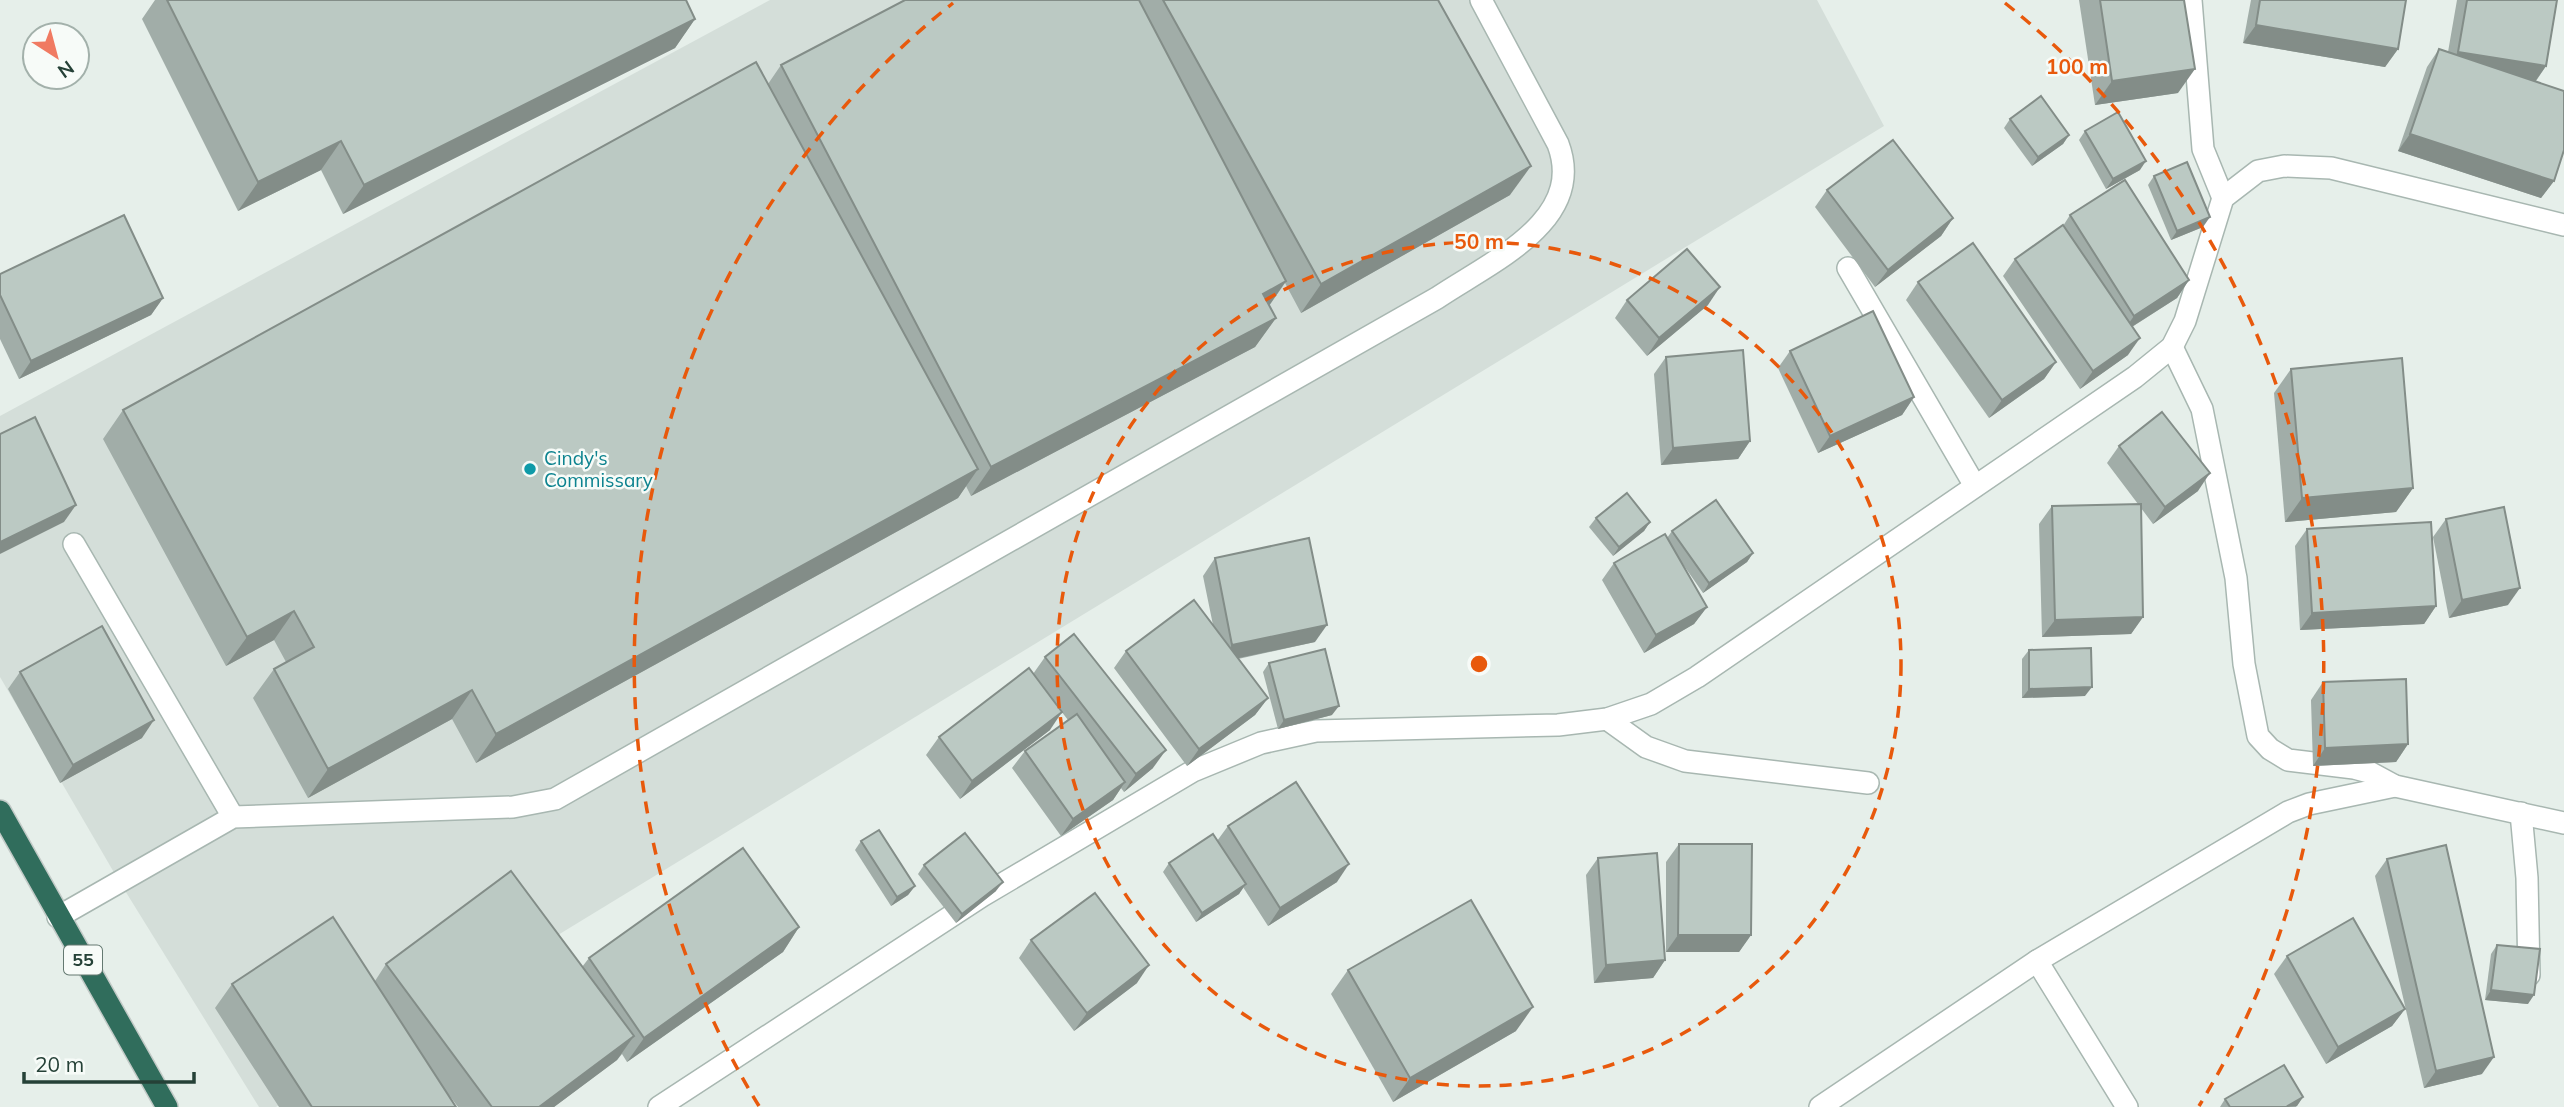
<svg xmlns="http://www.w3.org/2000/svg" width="2564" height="1107" viewBox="0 0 2564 1107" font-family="Mulish,sans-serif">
  <rect width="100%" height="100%" fill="#e6efea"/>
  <polygon fill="#d4ded9" points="770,0 1817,0 1884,126 276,1107 259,1107 119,881 0,677 0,416"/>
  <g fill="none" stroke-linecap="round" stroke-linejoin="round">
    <g stroke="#a8b7b1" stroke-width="24">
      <g id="lane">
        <polyline points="74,544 233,817"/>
        <polyline points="2521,813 2527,878 2529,975"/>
        <path d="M58 917 233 817 513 807 555 799 1437 298C1490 262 1587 221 1558 144L1481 0"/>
      </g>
    </g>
    <g stroke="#a8b7b1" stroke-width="24">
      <g id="street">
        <polyline points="2191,0 2203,149 2223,198"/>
        <polyline points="1848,268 1975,486"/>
        <polyline points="2172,347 2202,409 2236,578 2244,664 2258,736 2270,749 2288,760 2354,768 2369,772 2395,786 2564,823"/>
        <polyline points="1607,719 1646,747 1685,761 1868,783"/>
        <polyline points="2037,961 2127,1107"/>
        <polyline points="659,1107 982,896 1193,771 1261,743 1316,731 1558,725 1607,719 1651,704 1697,677 2135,377 2172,347 2185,321 2223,198 2258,171 2284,166 2331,168 2564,225"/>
        <polyline points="1820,1107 2037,961 2288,812 2309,804 2395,786"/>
      </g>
    </g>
    <g stroke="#c2cac7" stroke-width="24">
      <polyline id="highway" points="0,811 167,1107"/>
    </g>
    <use href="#lane" stroke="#fff" stroke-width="21"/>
    <use href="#street" stroke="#fff" stroke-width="21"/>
    <use href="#highway" stroke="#306d5c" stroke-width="21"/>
  </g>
  <g fill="#a1ada8">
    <polygon points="155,0 686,0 695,19 675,48 343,214 321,170 238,211 142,19"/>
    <polygon points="905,0 1438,0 1510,195 1301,313 1285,283 1269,306 1276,318 1255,347 971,496 966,486 958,498 476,763 452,719 308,798 253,698 274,669 286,662 274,640 226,666 103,439 123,410 768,84 781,65"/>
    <polygon points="2079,0 2184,0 2178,93 2095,105"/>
    <polygon points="2251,0 2406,0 2398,49 2385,67 2243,43"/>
    <polygon points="2457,0 2557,0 2546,66 2536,81 2554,181 2541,198 2398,151 2427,67 2439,49 2448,52"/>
    <polygon points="2010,119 2069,135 2063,144 2032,166 2004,128"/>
    <polygon points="2085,131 2140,170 2106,189 2079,140"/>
    <polygon points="2154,176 2203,227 2171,240 2148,185"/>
    <polygon points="1827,190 1953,218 1941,236 1875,287 1815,207"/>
    <polygon points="2070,215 2189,280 2177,298 2132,327 2128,355 2080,389 2003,276 2015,259 2063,226"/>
    <polygon points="0,274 163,298 151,315 19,379 0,339"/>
    <polygon points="1918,282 2056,362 2044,379 1989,418 1906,300"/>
    <polygon points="1627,300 1708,305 1647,356 1615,318"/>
    <polygon points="1790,351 1914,397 1902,415 1818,453 1778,368"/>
    <polygon points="1666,357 1750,441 1738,459 1661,465 1654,374"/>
    <polygon points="2291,369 2413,488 2396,512 2285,522 2274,393"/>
    <polygon points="2119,446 2198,491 2153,524 2141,508 2143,617 2131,634 2042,637 2039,524 2052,506 2138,504 2107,463"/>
    <polygon points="1596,518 1650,522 1644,531 1613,556 1589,527"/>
    <polygon points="2446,519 2508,605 2449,618 2433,537"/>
    <polygon points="2307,529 2436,606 2424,624 2300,630 2295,546"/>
    <polygon points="1672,531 1753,553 1747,562 1703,593 1680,560 1707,607 1694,624 1644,653 1602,580 1614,563 1667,538"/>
    <polygon points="1215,558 1315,642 1238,659 1268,698 1255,715 1187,766 1114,668 1126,651 1213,625 1203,576"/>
    <polygon points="2029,650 2085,696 2022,698 2022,659"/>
    <polygon points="1045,657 1153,768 1124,792 1121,788 1113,800 1061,836 1012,768 1025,751 1068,720 1047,693 1050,730 960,799 926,755 939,737 1033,674"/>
    <polygon points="1269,663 1332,715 1278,729 1263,672"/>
    <polygon points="20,672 142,738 60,783 8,689"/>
    <polygon points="2323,682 2408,744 2396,762 2313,766 2311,700"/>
    <polygon points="1228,826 1337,882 1268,926 1243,887 1239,894 1196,922 1163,872 1169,863 1217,841"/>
    <polygon points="861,841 915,886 908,895 891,906 855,850"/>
    <polygon points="1679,844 1751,935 1739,952 1666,952 1666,862"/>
    <polygon points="1598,858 1665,960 1653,978 1594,983 1586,875"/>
    <polygon points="2387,859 2482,1074 2424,1088 2375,876"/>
    <polygon points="924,865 996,891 956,923 918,874"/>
    <polygon points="799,927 783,952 627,1062 622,1054 617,1060 554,1107 458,1107 449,1095 456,1107 279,1107 215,1008 232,984 375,981 386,964 582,967 589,958"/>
    <polygon points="1031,940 1137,983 1074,1031 1019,958"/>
    <polygon points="2497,945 2528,1004 2485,1000 2491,954"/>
    <polygon points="2287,956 2405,1009 2392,1026 2326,1064 2274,974"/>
    <polygon points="1348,970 1516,1031 1393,1102 1331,994"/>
    <polygon points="2303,1097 2296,1107 2220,1107 2225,1099"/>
  </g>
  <g fill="#838d88">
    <polygon points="695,19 675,48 343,214 364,185"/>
    <polygon points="2256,25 2398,49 2385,67 2243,43"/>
    <polygon points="2458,52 2546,66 2534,83 2445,69"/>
    <polygon points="2195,69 2178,93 2095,105 2112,81"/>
    <polygon points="2410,134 2554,181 2541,198 2398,151"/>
    <polygon points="2069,135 2063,144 2032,166 2038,157"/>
    <polygon points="341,141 321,170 238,211 258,182"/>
    <polygon points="2146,161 2140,170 2106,189 2113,179"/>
    <polygon points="1531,166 1510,195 1301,313 1321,284"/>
    <polygon points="2210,217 2203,227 2171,240 2177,231"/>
    <polygon points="1953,218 1941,236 1875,287 1888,270"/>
    <polygon points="2189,280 2177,298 2122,333 2134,316"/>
    <polygon points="1286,281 1266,310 1263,294"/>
    <polygon points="1720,287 1708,305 1647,356 1659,338"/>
    <polygon points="163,298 151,315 19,379 31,361"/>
    <polygon points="1276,318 1255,347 971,496 991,467"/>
    <polygon points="2140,338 2128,355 2080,389 2093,371"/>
    <polygon points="2056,362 2044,379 1989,418 2002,400"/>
    <polygon points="1914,397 1902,415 1818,453 1830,436"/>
    <polygon points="1750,441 1738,459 1661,465 1673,448"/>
    <polygon points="978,469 958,498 476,763 496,734"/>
    <polygon points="2210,473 2198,491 2153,524 2165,507"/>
    <polygon points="2413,488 2396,512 2285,522 2302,498"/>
    <polygon points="76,505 64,522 0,554 0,542"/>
    <polygon points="1650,522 1644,531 1613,556 1619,547"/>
    <polygon points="1753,553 1747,562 1703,593 1709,583"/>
    <polygon points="2520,588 2508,605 2449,618 2462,600"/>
    <polygon points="2436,606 2424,624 2300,630 2312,613"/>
    <polygon points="1707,607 1694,624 1644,653 1656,635"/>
    <polygon points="294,611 274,640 226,666 247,637"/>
    <polygon points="2143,617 2131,634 2042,637 2055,620"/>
    <polygon points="1327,625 1315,642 1220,662 1232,645"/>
    <polygon points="2092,687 2085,696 2022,698 2029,689"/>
    <polygon points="472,690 452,719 308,798 328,769"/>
    <polygon points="1268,698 1255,715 1187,766 1199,749"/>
    <polygon points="1339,706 1332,715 1278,729 1284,720"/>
    <polygon points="1062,712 1050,730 960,799 972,781"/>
    <polygon points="154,720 142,738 60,783 73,765"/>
    <polygon points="2408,744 2396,762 2313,766 2325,748"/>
    <polygon points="1166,750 1153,768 1124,792 1136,774"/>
    <polygon points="1125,782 1113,800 1061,836 1073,819"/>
    <polygon points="1349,864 1337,882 1268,926 1280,908"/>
    <polygon points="1003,882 996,891 956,923 962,914"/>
    <polygon points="1246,884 1239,894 1196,922 1202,913"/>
    <polygon points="915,886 908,895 891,906 897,897"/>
    <polygon points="799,927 783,952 627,1062 644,1038"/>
    <polygon points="1678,935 1751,935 1739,952 1666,952"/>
    <polygon points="1665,960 1653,978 1594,983 1606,965"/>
    <polygon points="1149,965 1137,983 1074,1031 1087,1013"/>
    <polygon points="2491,990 2534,995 2528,1004 2485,1000"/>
    <polygon points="1533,1007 1516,1031 1393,1102 1410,1078"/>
    <polygon points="2405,1009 2392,1026 2326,1064 2338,1047"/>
    <polygon points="634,1036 617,1060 554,1107 539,1107"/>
    <polygon points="2494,1057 2482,1074 2424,1088 2436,1071"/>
    <polygon points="2303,1097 2297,1106 2286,1107"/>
  </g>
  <g fill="#bbc9c3" stroke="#838d88" stroke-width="2">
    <polygon points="167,0 686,0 695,19 364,185 341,141 258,182"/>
    <polygon points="905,0 1139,0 1286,281 1263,294 1276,318 991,467 781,65"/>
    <polygon points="1163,0 1438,0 1531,166 1321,284"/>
    <polygon points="2100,0 2184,0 2195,69 2112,81"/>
    <polygon points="2260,0 2406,0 2398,49 2256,25"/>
    <polygon points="2467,0 2557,0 2546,66 2458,52"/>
    <polygon points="2439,49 2564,91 2564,150 2554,181 2410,134"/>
    <polygon points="756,62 978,469 496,734 472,690 328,769 274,669 314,647 294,611 247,637 123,410"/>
    <polygon points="2041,96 2069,135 2038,157 2010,119"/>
    <polygon points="2118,112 2146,161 2113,179 2085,131"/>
    <polygon points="1893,140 1953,218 1888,270 1827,190"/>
    <polygon points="2187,162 2210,217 2177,231 2154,176"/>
    <polygon points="2125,180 2189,280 2134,316 2070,215"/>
    <polygon points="124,215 163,298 31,361 0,295 0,274"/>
    <polygon points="2063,225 2140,338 2093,371 2015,259"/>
    <polygon points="1973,243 2056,362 2002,400 1918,282"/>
    <polygon points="1687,249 1720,287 1659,338 1627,300"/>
    <polygon points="1873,311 1914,397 1830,436 1790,351"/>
    <polygon points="1743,350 1750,441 1673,448 1666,357"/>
    <polygon points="2402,358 2413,488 2302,498 2291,369"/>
    <polygon points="2162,412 2210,473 2165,507 2119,446"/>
    <polygon points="35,417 76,505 0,542 0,434"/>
    <polygon points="1627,493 1650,522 1619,547 1596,518"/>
    <polygon points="1716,500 1753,553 1709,583 1672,531"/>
    <polygon points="2141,504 2143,617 2055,620 2052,506"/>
    <polygon points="2504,507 2520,588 2462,600 2446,519"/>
    <polygon points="2431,522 2436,606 2312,613 2307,529"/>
    <polygon points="1665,534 1707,607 1656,635 1614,563"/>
    <polygon points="1309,538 1327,625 1232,645 1215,558"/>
    <polygon points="1194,600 1268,698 1199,749 1126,651"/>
    <polygon points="102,626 154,720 73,765 20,672"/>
    <polygon points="1074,634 1166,750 1136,774 1045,657"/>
    <polygon points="2091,648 2092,687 2029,689 2029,650"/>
    <polygon points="1325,649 1339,706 1284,720 1269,663"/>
    <polygon points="1029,668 1062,712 972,781 939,737"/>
    <polygon points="2406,679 2408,744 2325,748 2323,682"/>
    <polygon points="1077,714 1125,782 1073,819 1025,751"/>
    <polygon points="1296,782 1349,864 1280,908 1228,826"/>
    <polygon points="879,830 915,886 897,897 861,841"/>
    <polygon points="965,833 1003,882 962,914 924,865"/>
    <polygon points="1213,834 1246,884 1202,913 1169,863"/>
    <polygon points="1679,844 1752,844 1751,935 1678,935"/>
    <polygon points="2446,845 2494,1057 2436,1071 2387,859"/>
    <polygon points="743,848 799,927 644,1038 589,958"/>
    <polygon points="1657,853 1665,960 1606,965 1598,858"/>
    <polygon points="511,871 634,1036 539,1107 492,1107 386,964"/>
    <polygon points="1095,893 1149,965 1087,1013 1031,940"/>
    <polygon points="1471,900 1533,1007 1410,1078 1348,970"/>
    <polygon points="333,917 456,1107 312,1107 232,984"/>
    <polygon points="2353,918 2405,1009 2338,1047 2287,956"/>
    <polygon points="2497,945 2540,949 2534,995 2491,990"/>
    <polygon points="2284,1065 2303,1097 2286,1107 2230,1107 2225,1099"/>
  </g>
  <g fill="none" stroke="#e8590c" stroke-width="3.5" stroke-dasharray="12 9">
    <circle cx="1479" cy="664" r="422"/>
    <path d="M759 1106A845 845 0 0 1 953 3M2005 3A845 845 0 0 1 2199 1106"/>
  </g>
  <circle fill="#0f9aa8" stroke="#f7fbf8" stroke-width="2.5" cx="530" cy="469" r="7"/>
  <g text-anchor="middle" stroke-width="5" stroke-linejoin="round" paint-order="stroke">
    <rect fill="#f7fbf8" stroke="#647971" stroke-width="2" x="64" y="945.5" width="38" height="29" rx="5"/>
    <g font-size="18" font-weight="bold" fill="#254137">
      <text x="83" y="966">55</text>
    </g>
    <g font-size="19" fill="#0d838f" stroke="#f7fbf8" text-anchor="start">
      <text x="544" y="465">Cindy's<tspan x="544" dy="22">Commissary</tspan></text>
    </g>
  </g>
  <circle cx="1479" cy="664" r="10" fill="#e8590c" stroke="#f7fbf8" stroke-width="3.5"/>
  <g font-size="21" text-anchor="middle" font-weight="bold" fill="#e8590c" stroke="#f7fbf8" stroke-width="5" stroke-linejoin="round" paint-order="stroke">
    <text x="2077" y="74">100 m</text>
    <text x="1479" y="249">50 m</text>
  </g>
  <g transform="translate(56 56) rotate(144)"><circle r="33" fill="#f7fbf8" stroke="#a3b1ab" stroke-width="2"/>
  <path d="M0-5L12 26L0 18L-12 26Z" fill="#f07a62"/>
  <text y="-10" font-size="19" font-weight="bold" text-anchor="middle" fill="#254137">N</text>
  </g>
  <path d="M24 1072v10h170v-10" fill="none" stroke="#254137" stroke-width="3.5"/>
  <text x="35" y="1072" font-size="21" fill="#254137" stroke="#f7fbf8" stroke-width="5" paint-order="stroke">20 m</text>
</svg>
